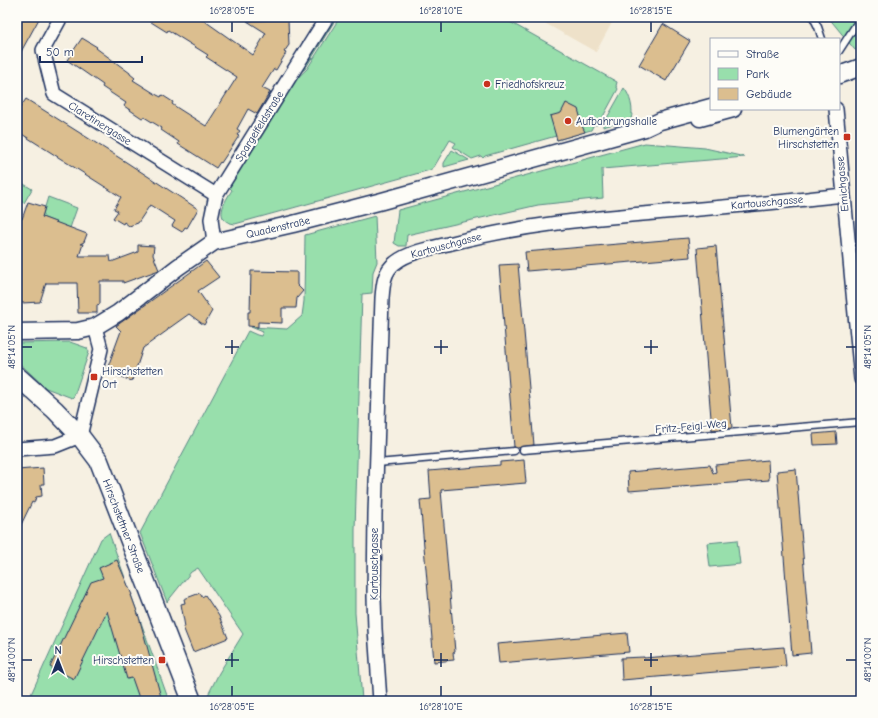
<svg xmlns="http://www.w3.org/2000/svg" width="878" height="718" viewBox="0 0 878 718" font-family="'Comic Neue',sans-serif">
  <rect width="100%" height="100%" fill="#f6f0e2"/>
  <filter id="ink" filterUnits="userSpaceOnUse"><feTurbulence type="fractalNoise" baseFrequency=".025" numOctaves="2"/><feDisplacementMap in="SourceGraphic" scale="8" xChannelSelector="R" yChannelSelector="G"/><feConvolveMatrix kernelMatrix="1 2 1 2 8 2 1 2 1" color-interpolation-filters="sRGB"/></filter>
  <g filter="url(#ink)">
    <g fill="#eee1c9">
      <polygon points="534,17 615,17 596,52"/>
      <polygon points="861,227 861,331 852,228"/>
    </g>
    <g fill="#98dfac" stroke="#5a8785">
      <polygon points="333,17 337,17 305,69 299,73"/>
      <path d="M340 17H501L617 82 616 86 618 89 599 124 596 125 594 124 591 130 557 140 556 136 485 156 483 158 481 156 472 159 453 147 456 143 450 140 434 167 430 170 235 224C212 221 225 201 232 190L229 187 295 80 307 69Z"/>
      <polygon points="828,17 861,17 861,48 855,50"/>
      <path d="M624 88C630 95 634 110 631 119L603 127V125Z"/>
      <polygon points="645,143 705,148 745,157 602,169 603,198 538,205 407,235 406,246 399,246 394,243 398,210"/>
      <polygon points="452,150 469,160 444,167 444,163"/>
      <polygon points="17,180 32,189 24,203 17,199"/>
      <polygon points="48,197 77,208 70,228 42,217"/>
      <polygon points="375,216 377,262 373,272 372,293 362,294 355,530 355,613 362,700 370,699 370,701 209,701 207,697 219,673 243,634 198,568 191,572 167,602 140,533 248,331 257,335 261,336 263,332 251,327 287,329 302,316 304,301 305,235"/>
      <polygon points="70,342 87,348 89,352 74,396 72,398 46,388 17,361 17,343"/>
      <polygon points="109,533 169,701 28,701 101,539"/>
      <polygon points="737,540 740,564 710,567 707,543"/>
    </g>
    <g fill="#dbbe8f" stroke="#1b2f5e">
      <polygon points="17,17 40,17 17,59"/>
      <polygon points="143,17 199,17 253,55 266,33 247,21 288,20 289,45 284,52 286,53 276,70 274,69 262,88 270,92 257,114 248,109 237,129 240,131 237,135 239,136 221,163 220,162 216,168 178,144 179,142 161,130 162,128 144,117 142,118 124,106 126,103 102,87 103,85 67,60 82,38 97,47 96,48 130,73 130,74 135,78 133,80 157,95 161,97 162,95 173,102 172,104 176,107 206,126 237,77 206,57 208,55 168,30 167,32"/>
      <polygon points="663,24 690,41 666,81 639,65"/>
      <polygon points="26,99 126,162 198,209 187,228 185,227 182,232 172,226 175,221 150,205 138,223 129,226 124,222 123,224 113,218 118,211 114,209 121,197 17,131 17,112"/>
      <polygon points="566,103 578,109 582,123 581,124 585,132 557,140 550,116 561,113"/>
      <polygon points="28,202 45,207 42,217 87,234 84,242 80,244 83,244 79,256 110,256 111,262 138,252 138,245 154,246 153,255 159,270 123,283 123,281 100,281 100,304 97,305 97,313 78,313 77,283 46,283 40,302 22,303 17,301 17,216 22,219"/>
      <polygon points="688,238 690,257 527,271 525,252"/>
      <polygon points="716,246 732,428 712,430 697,248"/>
      <polygon points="206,261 219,277 198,291 212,311 204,325 189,314 168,329 168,330 143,348 132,381 106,372 121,331 116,326"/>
      <polygon points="518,264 534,445 517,448 514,447 499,265"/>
      <polygon points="251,271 297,272 297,285 303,291 297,298 296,308 282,308 282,323 258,322 258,327 248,326 248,312 250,312"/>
      <polygon points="836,432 837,444 814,445 813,434"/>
      <polygon points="524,460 526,483 441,490 455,652 453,653 454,660 434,662 420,500 431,499 429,471 500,465 500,462"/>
      <polygon points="768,460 769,480 629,491 628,472 710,465 713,473 716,472 715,465"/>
      <polygon points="43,468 44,484 41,484 42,496 36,497 34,503 32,502 17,533 17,470"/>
      <polygon points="796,469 811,653 792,655 777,471"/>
      <polygon points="117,560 132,595 131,595 139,617 161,697 139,698 132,678 127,679 107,611 74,679 50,667 91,582 103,578 99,568"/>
      <polygon points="200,593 202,597 205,595 219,616 228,638 193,652 183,627 185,627 181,604 185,603 184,599"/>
      <polygon points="627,633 629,652 499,663 497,644"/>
      <polygon points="784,647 786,666 622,680 621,658 644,657 644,658"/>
    </g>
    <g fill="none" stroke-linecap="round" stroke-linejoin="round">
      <g stroke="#1b2f5e" stroke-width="9">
        <g id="service">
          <polyline points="813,17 818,27 822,39"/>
          <polyline points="839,51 861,17"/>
          <polyline points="523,450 861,422"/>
          <polyline points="377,463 514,451"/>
        </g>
      </g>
      <g stroke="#1b2f5e" stroke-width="16">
        <g id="minor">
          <polyline points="61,17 43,50 54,94 216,195"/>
          <polyline points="836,109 861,379"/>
          <polyline points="214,242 211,219 216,195 327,17"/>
          <polyline points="17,449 55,446 80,436 101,349 95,327"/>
          <path d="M380 701 375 629 374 597 375 514 382 298C383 285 384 271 395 263 408 252 435 247 452 243 522 225 593 218 665 212 724 207 784 202 843 195"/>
        </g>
      </g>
      <g stroke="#1b2f5e" stroke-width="19">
        <g id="tertiary">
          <polyline points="839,75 861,67"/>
          <polyline points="700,118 733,109"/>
          <polyline points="17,332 78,331 95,327 118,313 178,267 214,242 293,224 382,201 645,128 660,121 711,107"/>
        </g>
      </g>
      <g stroke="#1b2f5e" stroke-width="21">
        <polyline id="secondary" points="17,376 55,410 80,436 99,461 192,701"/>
      </g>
      <use href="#service" stroke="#fdfcf7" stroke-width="6"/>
      <use href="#minor" stroke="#fdfcf7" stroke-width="13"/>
      <use href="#tertiary" stroke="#fdfcf7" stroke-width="16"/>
      <use href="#secondary" stroke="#fdfcf7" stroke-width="18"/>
    </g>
  </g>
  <path fill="none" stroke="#1b2f5e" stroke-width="1.5" d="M232 22V32M441 22V32M651 22V32M232 340V354M441 340V354M651 340V354M22 347H32M225 347H239M434 347H448M644 347H658M846 347H856M232 653V667M441 653V667M651 653V667M22 660H32M225 660H239M434 660H448M644 660H658M846 660H856M232 686V696M441 686V696M651 686V696"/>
  <g fill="#c8321e" stroke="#fdfcf7" stroke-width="1.5">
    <circle cx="487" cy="84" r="4"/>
    <circle cx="568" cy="121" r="4"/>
    <rect x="843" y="133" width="8" height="8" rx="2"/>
    <rect x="90" y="373" width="8" height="8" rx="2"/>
    <rect x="158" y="656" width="8" height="8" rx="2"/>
  </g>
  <g text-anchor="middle" stroke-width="4" stroke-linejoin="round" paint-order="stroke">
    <g font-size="11" fill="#1b2f5e" stroke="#fdfcf7" text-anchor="start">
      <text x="495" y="88">Friedhofskreuz</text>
      <text x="576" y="125">Aufbahrungshalle</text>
      <text x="839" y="135" text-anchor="end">Blumengärten<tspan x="839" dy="13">Hirschstetten</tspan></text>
      <text x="102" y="375">Hirschstetten<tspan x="102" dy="13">Ort</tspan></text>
      <text x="154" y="664" text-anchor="end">Hirschstetten</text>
    </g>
    <g font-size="11" fill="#1b2f5e" stroke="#fdfcf7">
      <text transform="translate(100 123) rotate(32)" y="4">Claretinergasse</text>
      <text transform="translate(259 126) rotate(-58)" y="4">Spargelfeldstraße</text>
      <text transform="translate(842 184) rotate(-95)" y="4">Emichgasse</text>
      <text transform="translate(767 202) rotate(-5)" y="4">Kartouschgasse</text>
      <text transform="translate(278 227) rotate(-13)" y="4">Quadenstraße</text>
      <text transform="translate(446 245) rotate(-15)" y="4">Kartouschgasse</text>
      <text transform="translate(691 426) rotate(-5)" y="4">Fritz-Feigl-Weg</text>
      <text transform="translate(124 526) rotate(69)" y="4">Hirschstettner Straße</text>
      <text transform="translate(374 564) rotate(-90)" y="4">Kartouschgasse</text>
    </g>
  </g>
  <rect width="878" height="718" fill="none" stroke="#fdfcf7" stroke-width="44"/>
  <rect x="710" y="38" width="130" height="72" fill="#fdfcf7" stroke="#a3aaba"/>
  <rect x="718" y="51" width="20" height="6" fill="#fdfcf7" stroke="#a3aaba"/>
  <text x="746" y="58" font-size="12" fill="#1b2f5e">Straße</text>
  <rect x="718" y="68" width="20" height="12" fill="#98dfac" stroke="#a3aaba"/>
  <text x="746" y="78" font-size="12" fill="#1b2f5e">Park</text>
  <rect x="718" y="88" width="20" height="12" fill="#dbbe8f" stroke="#a3aaba"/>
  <text x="746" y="98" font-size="12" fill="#1b2f5e">Gebäude</text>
  <g transform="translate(58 660)" stroke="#fdfcf7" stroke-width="3" paint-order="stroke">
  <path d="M0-3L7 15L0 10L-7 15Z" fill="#1b2f5e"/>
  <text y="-6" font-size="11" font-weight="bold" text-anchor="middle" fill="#1b2f5e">N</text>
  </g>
  <path d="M40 56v6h102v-6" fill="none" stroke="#1b2f5e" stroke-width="2"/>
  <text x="46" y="56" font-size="12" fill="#1b2f5e" stroke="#fdfcf7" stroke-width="3" paint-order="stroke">50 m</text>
  <rect x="22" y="22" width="834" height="674" fill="none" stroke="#1b2f5e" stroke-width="1.5"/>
  <g font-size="10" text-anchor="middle" fill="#1b2f5e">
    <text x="232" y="14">16°28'05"E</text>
    <text x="441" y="14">16°28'10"E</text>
    <text x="651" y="14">16°28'15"E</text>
    <text transform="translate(11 347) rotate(-90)" y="4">48°14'05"N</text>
    <text transform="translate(867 347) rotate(-90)" y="4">48°14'05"N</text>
    <text transform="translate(11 660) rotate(-90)" y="4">48°14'00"N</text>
    <text transform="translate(867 660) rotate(-90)" y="4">48°14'00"N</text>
    <text x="232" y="710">16°28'05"E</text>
    <text x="441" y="710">16°28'10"E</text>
    <text x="651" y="710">16°28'15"E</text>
  </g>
</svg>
